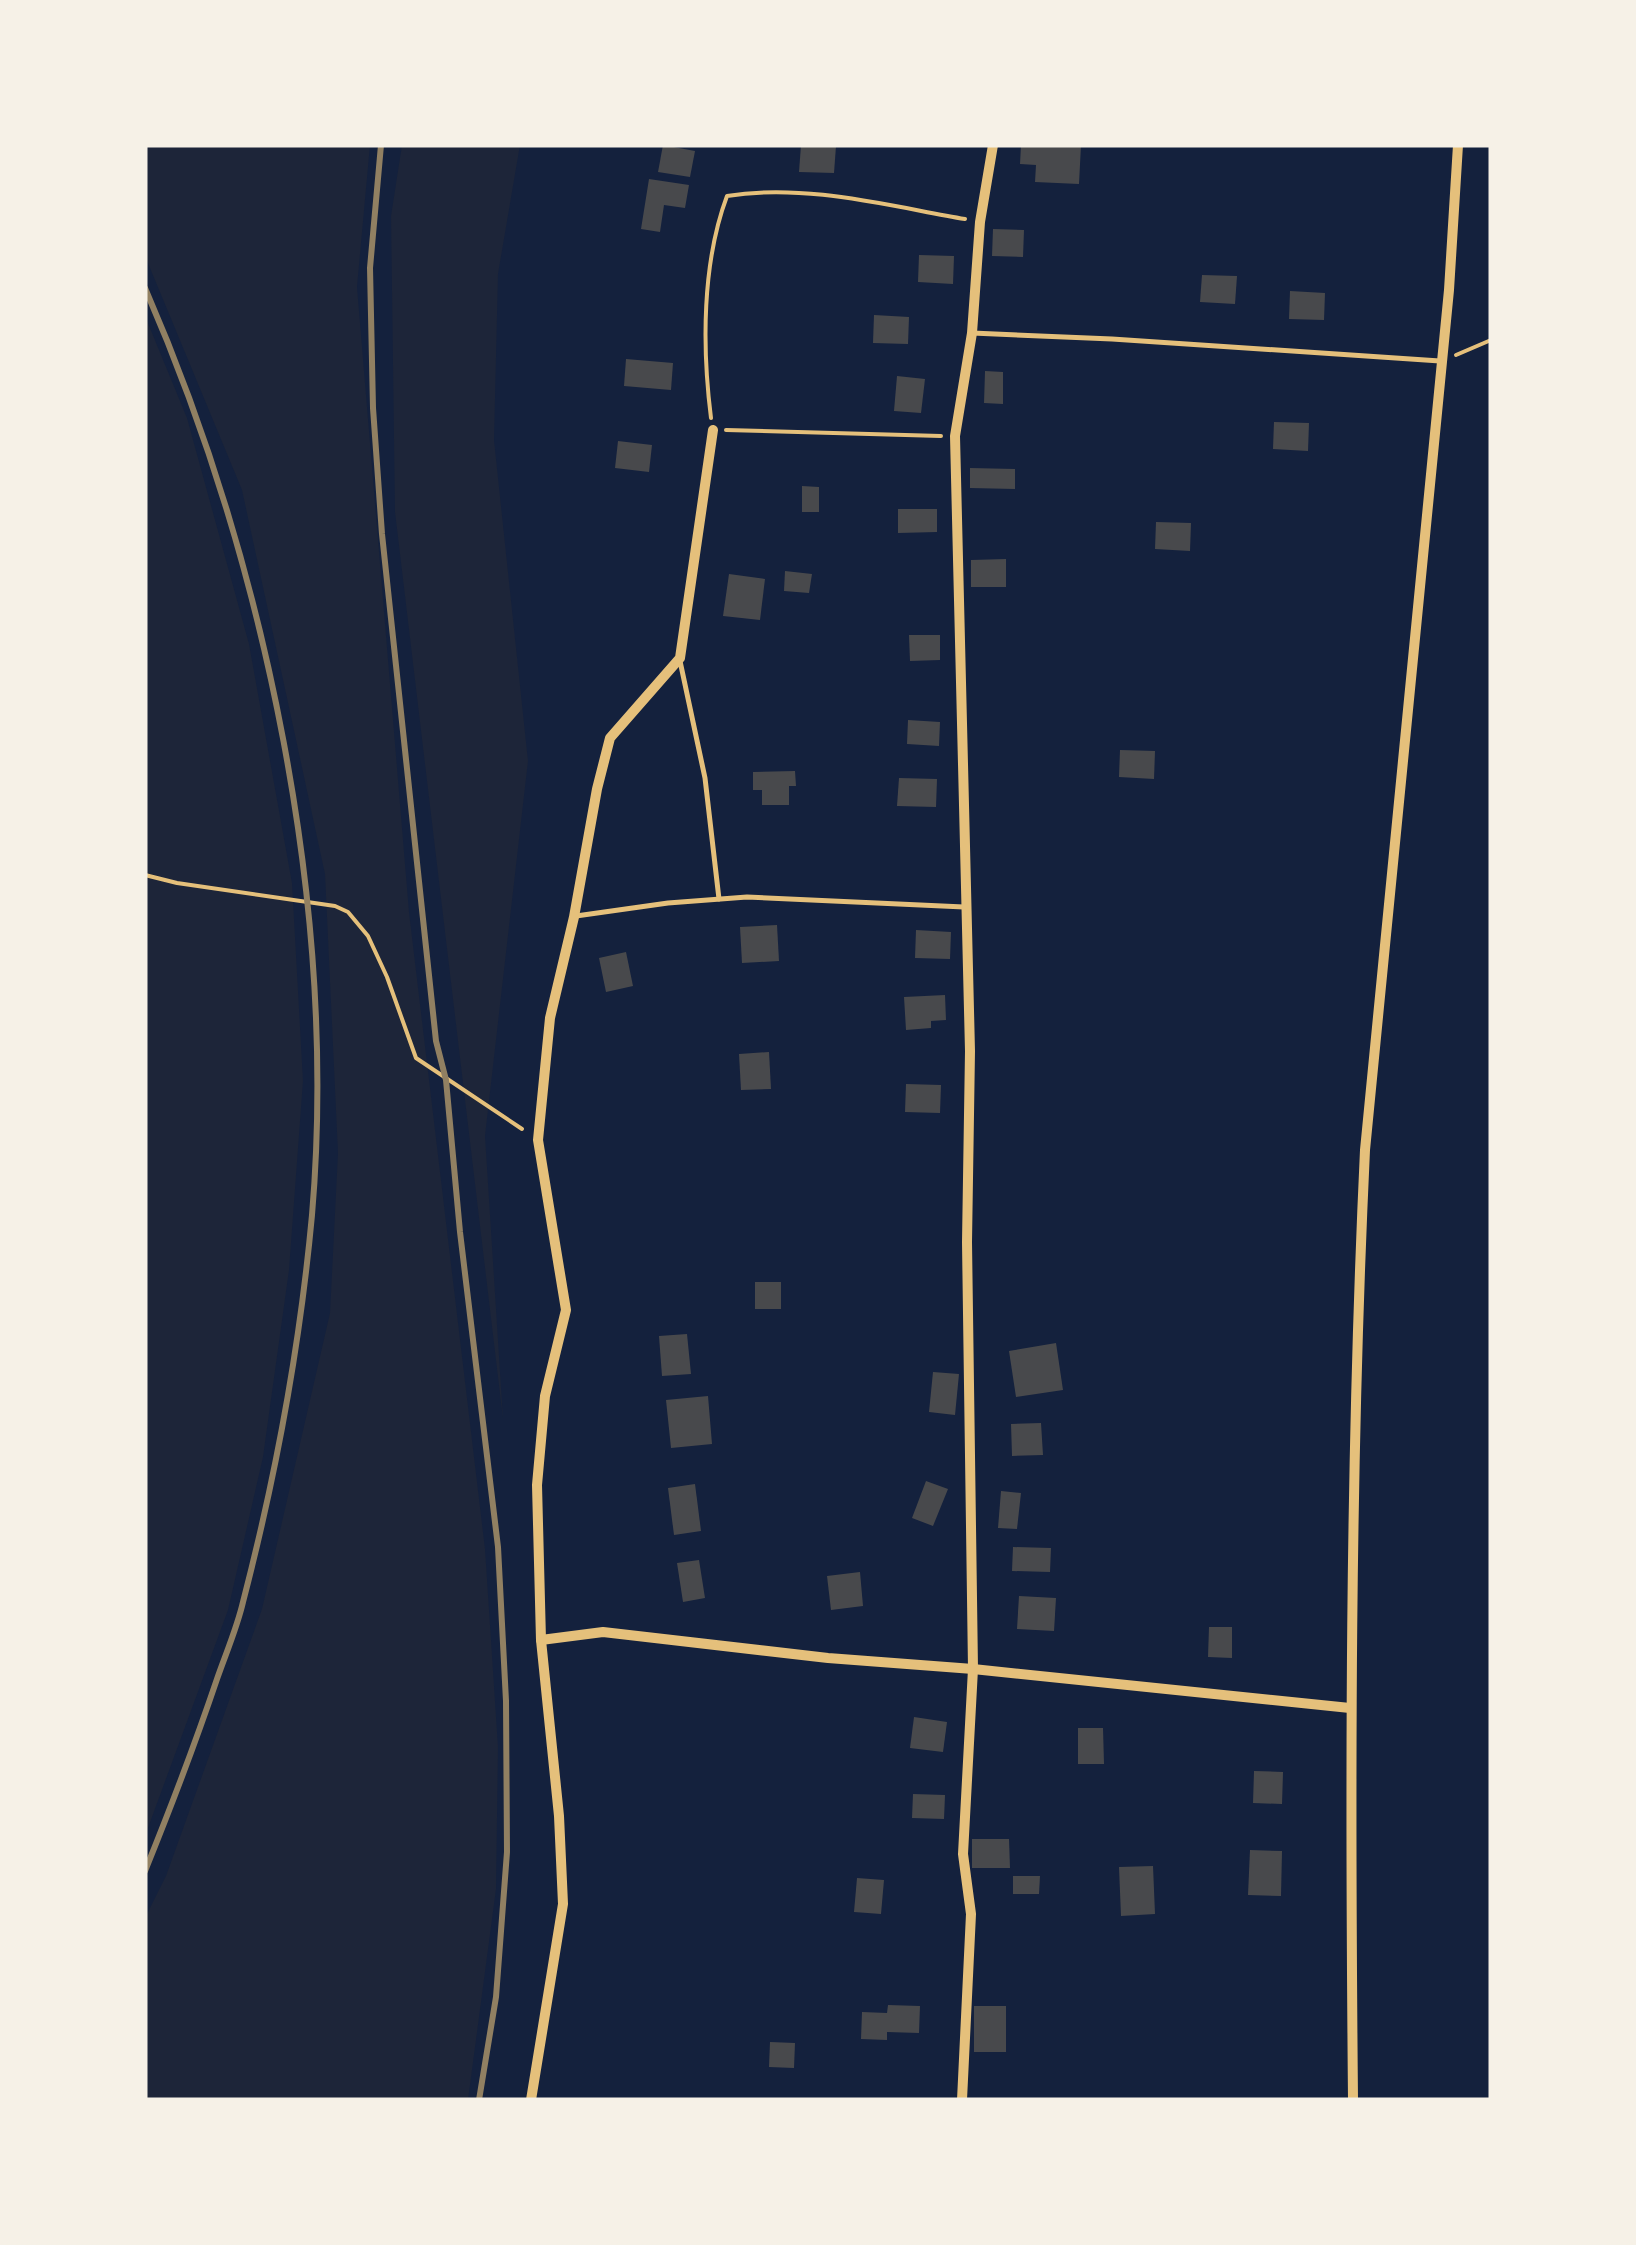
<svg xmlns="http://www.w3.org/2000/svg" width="1636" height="2245" viewBox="0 0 1636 2245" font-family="'PT Sans',sans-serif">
  <rect width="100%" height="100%" fill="#14213d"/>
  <g fill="#1d2539">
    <polygon points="145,145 370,145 357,287 409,912 485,1549 498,1747 496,1889 468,2100 145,2100 145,1918 166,1876 262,1609 330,1313 338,1153 325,874 242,490 145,256"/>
    <polygon points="402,145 520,145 498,274 494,440 528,761 485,1136 503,1419 395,512 391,216"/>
    <polygon points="145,316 187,418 249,644 292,883 303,1081 289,1270 263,1457 228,1610 145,1836"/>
  </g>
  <g fill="#48494c">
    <polygon points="663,145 695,151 690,177 658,172"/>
    <polygon points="801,145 836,146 834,173 799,172"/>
    <polygon points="1021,145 1081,145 1079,184 1035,182 1036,165 1020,164"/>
    <polygon points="649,179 689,185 685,208 664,205 660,232 641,229"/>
    <polygon points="993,229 1024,230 1023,257 992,256"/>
    <polygon points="919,255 954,256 953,284 918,282"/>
    <polygon points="1202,275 1237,276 1235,304 1200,302"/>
    <polygon points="1290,291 1325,293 1324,320 1289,319"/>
    <polygon points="874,315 909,317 908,344 873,343"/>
    <polygon points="626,359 673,363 671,390 624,386"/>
    <polygon points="985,371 1003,372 1003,404 984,403"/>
    <polygon points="897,376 925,379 921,413 894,411"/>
    <polygon points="1274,422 1309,423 1308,451 1273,449"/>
    <polygon points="618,441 652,445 649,472 615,468"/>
    <polygon points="970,468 1015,469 1015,489 970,488"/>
    <polygon points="802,486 819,487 819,512 802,512"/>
    <polygon points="898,509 937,509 937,532 898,533"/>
    <polygon points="1156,522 1191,523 1190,551 1155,549"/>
    <polygon points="1006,559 1006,587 971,587 971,560"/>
    <polygon points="785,571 812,574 809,593 784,591"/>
    <polygon points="729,574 765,579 760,620 723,616"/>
    <polygon points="909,635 940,635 940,660 910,661"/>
    <polygon points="908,720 940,722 939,746 907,744"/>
    <polygon points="1120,750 1155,751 1154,779 1119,777"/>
    <polygon points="795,771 796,786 789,786 789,805 762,805 762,790 753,790 753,772"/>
    <polygon points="899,778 937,779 936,807 897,806"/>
    <polygon points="777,925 779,961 742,963 740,927"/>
    <polygon points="916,930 951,932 950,959 915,958"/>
    <polygon points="626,952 633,986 606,992 599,958"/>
    <polygon points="945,995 946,1020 931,1021 931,1028 906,1030 904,997"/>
    <polygon points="769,1052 771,1089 741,1090 739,1054"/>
    <polygon points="906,1084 941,1085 940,1113 905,1112"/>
    <rect x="755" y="1282" width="26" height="27"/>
    <polygon points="687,1334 691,1374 662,1376 659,1336"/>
    <polygon points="1056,1343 1063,1390 1016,1397 1009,1351"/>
    <polygon points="933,1372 959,1374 955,1415 929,1412"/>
    <polygon points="708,1396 712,1444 671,1448 666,1400"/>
    <polygon points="1041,1423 1043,1455 1012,1456 1011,1424"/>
    <polygon points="926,1481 948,1489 933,1526 912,1518"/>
    <polygon points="695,1484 701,1531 674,1535 668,1488"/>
    <polygon points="1001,1491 1021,1493 1017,1529 998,1528"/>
    <polygon points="1013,1547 1051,1548 1050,1572 1012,1571"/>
    <polygon points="699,1560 705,1598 683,1602 677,1563"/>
    <polygon points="860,1572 863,1606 831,1610 827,1576"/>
    <polygon points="1019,1596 1056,1598 1054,1631 1017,1629"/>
    <polygon points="1209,1627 1232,1627 1232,1658 1208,1657"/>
    <polygon points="914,1717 947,1722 943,1752 910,1748"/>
    <polygon points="1078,1728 1103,1728 1104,1764 1078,1764"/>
    <polygon points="1254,1771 1283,1772 1282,1804 1253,1803"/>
    <polygon points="913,1794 945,1795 944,1819 912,1818"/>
    <polygon points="972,1839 1009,1839 1010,1868 972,1868"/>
    <polygon points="1250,1850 1282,1851 1281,1896 1248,1895"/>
    <polygon points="1153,1866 1155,1914 1121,1916 1119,1867"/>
    <polygon points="1013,1876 1040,1876 1039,1894 1013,1894"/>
    <polygon points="857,1878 884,1880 881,1914 854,1912"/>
    <polygon points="888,2005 920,2006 919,2033 887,2032 887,2040 861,2039 862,2012 887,2013"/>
    <rect x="974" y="2006" width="32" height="46"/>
    <polygon points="770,2042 795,2043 794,2068 769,2067"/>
  </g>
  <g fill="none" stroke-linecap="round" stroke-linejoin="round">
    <g stroke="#e5c07b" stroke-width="4">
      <polyline points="1456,355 1491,340"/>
      <path d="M711 418C702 347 702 263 727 196 804 183 889 206 965 219"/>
      <polyline points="726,430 941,436"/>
      <polyline points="145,875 177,883 335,906 348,912 368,936 387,977 416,1058 522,1129"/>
    </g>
    <g stroke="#e5c07b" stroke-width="5">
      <polyline points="972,333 1112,339 1440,361"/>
      <polyline points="680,661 705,778 719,899"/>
      <polyline points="576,916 668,903 747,897 964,907"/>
    </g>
    <g stroke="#e5c07b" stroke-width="10">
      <polyline points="541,1640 603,1632 828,1658 973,1669 1350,1708"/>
      <polyline points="531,2100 563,1904 559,1816 541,1640 537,1485 545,1396 566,1310 538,1140 550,1018 574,917 597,789 610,738 680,658 713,430"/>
      <polyline points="962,2100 971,1914 963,1854 973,1669 967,1242 970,1051 955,436 972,333 980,222 993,145"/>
      <path d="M1353 2100C1350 1783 1350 1466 1365 1150L1449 290 1458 145"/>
    </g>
    <g stroke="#918062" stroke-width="6">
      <polyline points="381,145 370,268 373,408 382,534 436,1041 446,1080 460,1232 498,1547 506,1701 507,1852 496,1997 479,2100"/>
      <path d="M145 288C266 566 338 911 312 1215 300 1345 276 1475 243 1602 237 1628 226 1653 217 1679 195 1744 171 1807 145 1871"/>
    </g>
  </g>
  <rect width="1636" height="2245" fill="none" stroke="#f6f1e7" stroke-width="295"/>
</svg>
